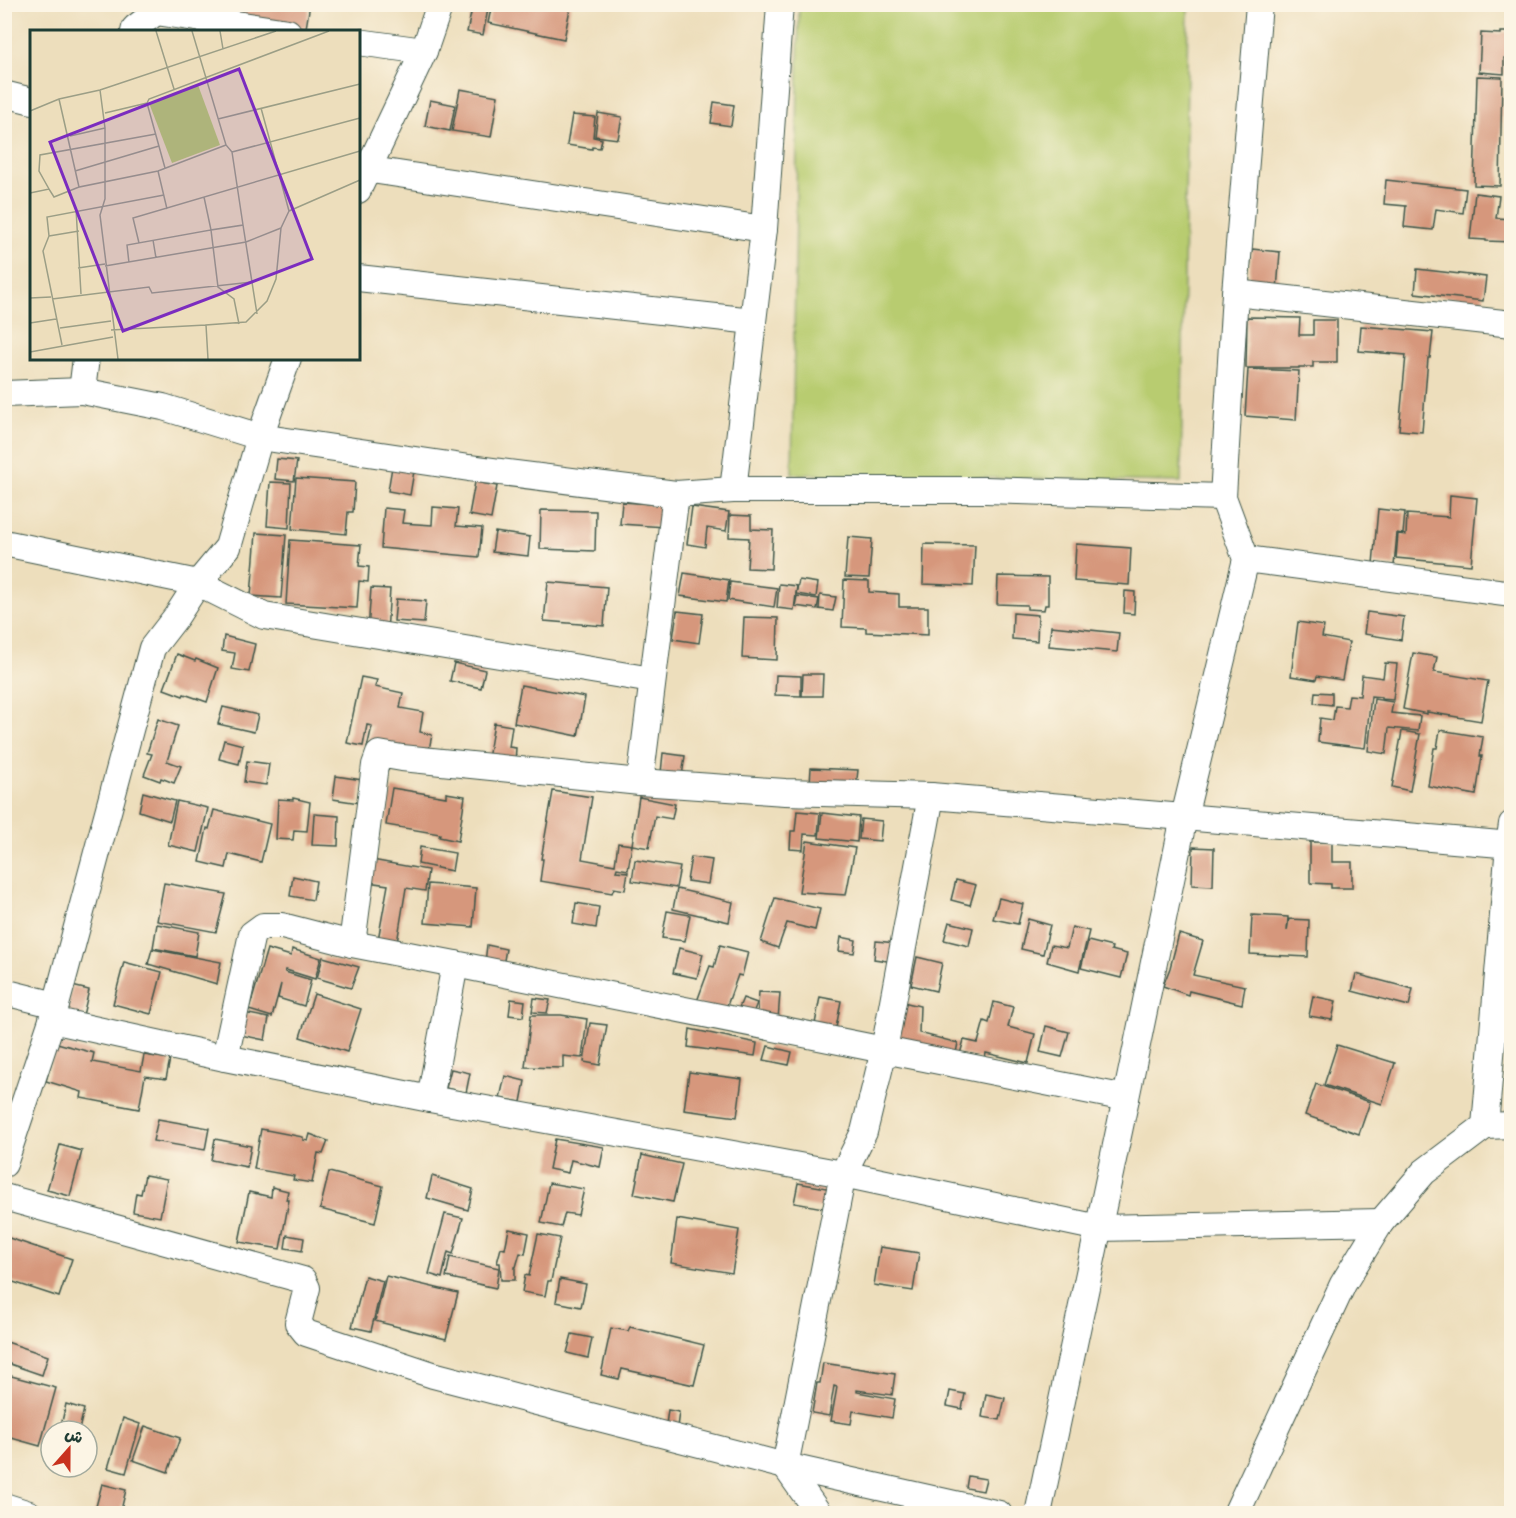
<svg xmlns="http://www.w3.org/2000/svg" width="1516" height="1518" viewBox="0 0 1516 1518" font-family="Sriracha,'Playpen Sans Arabic',sans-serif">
  <rect width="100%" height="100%" fill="#fcf5e5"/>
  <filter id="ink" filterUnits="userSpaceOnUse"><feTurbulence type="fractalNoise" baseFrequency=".0167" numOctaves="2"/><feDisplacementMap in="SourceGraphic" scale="12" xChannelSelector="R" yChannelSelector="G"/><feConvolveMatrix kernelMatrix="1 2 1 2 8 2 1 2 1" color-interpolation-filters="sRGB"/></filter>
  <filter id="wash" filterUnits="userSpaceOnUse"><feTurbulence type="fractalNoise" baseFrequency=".008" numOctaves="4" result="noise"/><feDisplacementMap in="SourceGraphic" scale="24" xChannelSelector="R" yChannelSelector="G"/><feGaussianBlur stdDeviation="1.35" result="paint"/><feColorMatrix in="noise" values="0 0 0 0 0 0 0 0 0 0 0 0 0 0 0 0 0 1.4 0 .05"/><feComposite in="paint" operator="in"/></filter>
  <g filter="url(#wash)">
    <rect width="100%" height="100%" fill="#eddebc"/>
    <polygon fill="#b8cc70" stroke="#6c8452" stroke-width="1.5" points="799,5 1188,5 1181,482 792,474"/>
    <g id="blocks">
      <g fill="#d6977c">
        <polygon points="225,4 309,4 309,10 306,28 223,14"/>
        <polygon points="473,4 489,4 483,35 467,32"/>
        <polygon points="492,4 571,4 564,39 488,23"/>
        <polygon points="1501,32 1512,32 1512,59 1504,58 1504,74 1479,72 1481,33 1501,34"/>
        <polygon points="1477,76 1502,77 1500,186 1474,185"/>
        <polygon points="460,89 498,96 491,137 452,131"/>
        <polygon points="430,100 455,105 450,131 425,126"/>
        <polygon points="714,102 734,105 731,126 711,123"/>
        <polygon points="598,113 622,117 618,139 595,136"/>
        <polygon points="572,115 595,117 593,137 602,139 600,148 592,147 592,149 567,145"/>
        <polygon points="1386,180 1466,189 1463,213 1436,209 1433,230 1404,227 1406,206 1384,204"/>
        <polygon points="1475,193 1499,196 1496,218 1512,219 1512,242 1486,241 1486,240 1470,239"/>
        <polygon points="1252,249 1280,252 1277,290 1248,287"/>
        <polygon points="1417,269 1486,277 1483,301 1415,293"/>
        <polygon points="1247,317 1300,318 1299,335 1313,335 1313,320 1337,320 1337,362 1313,362 1313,367 1299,367 1299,368 1246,368"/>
        <polygon points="1361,326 1433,332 1430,358 1428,358 1422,432 1399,430 1406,355 1359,351"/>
        <polygon points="1248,369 1299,371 1296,420 1245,416"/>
        <polygon points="277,459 297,461 294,481 275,479"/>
        <polygon points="392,467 414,471 410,495 388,491"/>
        <polygon points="296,478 355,482 353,512 348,512 346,534 292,529"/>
        <polygon points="270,482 291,483 289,528 267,526"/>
        <polygon points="475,482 497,486 491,519 469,515"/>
        <polygon points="1450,495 1477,498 1471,565 1396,558 1398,534 1406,535 1407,514 1449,517"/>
        <polygon points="622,502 666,505 665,527 620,524"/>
        <polygon points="433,507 458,509 456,526 482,528 479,557 381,548 384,508 404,510 402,523 432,525"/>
        <polygon points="692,507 729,512 726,531 707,528 705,547 687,544"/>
        <polygon points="1378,509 1405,512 1403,534 1397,533 1394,566 1373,564"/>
        <polygon points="541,510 596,511 595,551 540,549"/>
        <polygon points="730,515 751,516 751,529 773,530 771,569 747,568 749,538 729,537"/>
        <polygon points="495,532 530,537 528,556 492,552"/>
        <polygon points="256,533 286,535 281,598 251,596"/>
        <polygon points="848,537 872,539 869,578 845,577"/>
        <polygon points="290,540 361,545 359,566 369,567 368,582 359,581 357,608 286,604"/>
        <polygon points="924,544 975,545 973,586 923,584"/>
        <polygon points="1076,544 1131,548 1129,585 1074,581"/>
        <polygon points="684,573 729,580 726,602 680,596"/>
        <polygon points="998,576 1048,577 1048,605 1045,605 1044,610 1027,609 1027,605 997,604"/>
        <polygon points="799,580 818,583 816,597 796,594"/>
        <polygon points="844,580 869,581 869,592 899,594 899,607 928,607 928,635 866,632 866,628 842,627"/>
        <polygon points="548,582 607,587 604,626 544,621"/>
        <polygon points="730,582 777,588 774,607 728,600"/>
        <polygon points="779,584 797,586 794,610 777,608"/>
        <polygon points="371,588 390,589 387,632 368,631"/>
        <polygon points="1125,591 1135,592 1134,614 1124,613"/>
        <polygon points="820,595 836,597 833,611 819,609"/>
        <polygon points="797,596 819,599 817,609 795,606"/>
        <polygon points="396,599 426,601 424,623 394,621"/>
        <polygon points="677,611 703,614 699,643 673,639"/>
        <polygon points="1367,612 1404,617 1401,640 1364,634"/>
        <polygon points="1013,613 1038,615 1037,641 1012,639"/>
        <polygon points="744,617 778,618 777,660 742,658"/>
        <polygon points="1298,622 1324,626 1322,637 1349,642 1342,680 1317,676 1316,680 1291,676"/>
        <polygon points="1051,626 1119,633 1117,652 1049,646"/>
        <polygon points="224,636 255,644 249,672 232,669 235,653 222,651"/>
        <polygon points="1413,653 1437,657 1434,672 1488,681 1481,721 1427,712 1427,714 1403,709"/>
        <polygon points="177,654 195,661 196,659 218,668 207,702 184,694 183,696 164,689"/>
        <polygon points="454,663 485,670 481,688 450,681"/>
        <polygon points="1385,663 1397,664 1393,700 1381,699 1381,697 1371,696 1365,748 1318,742 1320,718 1333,720 1335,706 1347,707 1349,695 1360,696 1362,675 1383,678"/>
        <polygon points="803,674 823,674 822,696 802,696"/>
        <polygon points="776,675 801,676 801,696 775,695"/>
        <polygon points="361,677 377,680 375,687 403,693 400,708 423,712 420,732 432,735 427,759 367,748 372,726 367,725 363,746 347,743"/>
        <polygon points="521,685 585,697 578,736 514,723"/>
        <polygon points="1315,692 1332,693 1332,705 1314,703"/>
        <polygon points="1374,699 1393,702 1391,713 1420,716 1418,731 1389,728 1386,754 1368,751"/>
        <polygon points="223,707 258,715 254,732 218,724"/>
        <polygon points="158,719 178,726 167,761 181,766 174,783 161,778 160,781 144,775 152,754 147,753"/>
        <polygon points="494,723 512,726 509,747 516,748 515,762 488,759"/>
        <polygon points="1440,730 1483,737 1480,756 1482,756 1476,795 1428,786 1434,748 1437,748"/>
        <polygon points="1402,731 1420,734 1410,791 1392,787"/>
        <polygon points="224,740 243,745 239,764 219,759"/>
        <polygon points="663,753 685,756 682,776 661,773"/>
        <polygon points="247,761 269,764 266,785 244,782"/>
        <polygon points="811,768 858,770 856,787 810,784"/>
        <polygon points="336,776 362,780 359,803 333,799"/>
        <polygon points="392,788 446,797 446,793 465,796 458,841 439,837 440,834 386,825"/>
        <polygon points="553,791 592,797 582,859 615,865 618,843 632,845 628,870 617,868 616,871 628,872 625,890 614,888 612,893 540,881 543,859 541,859"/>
        <polygon points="143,792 175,801 170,821 139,811"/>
        <polygon points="639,797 675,804 672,819 655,816 649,848 632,845"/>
        <polygon points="293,798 310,802 307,831 294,830 293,840 276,839 278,799 293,800"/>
        <polygon points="177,801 208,808 198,852 168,845"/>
        <polygon points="214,810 270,824 261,862 229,854 226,868 200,862 207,828 209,829"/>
        <polygon points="797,811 820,813 818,835 804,834 803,850 790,849 791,831 795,831"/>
        <polygon points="822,813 859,817 857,842 819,838"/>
        <polygon points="314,814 339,816 338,846 312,845"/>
        <polygon points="861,819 882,821 880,841 859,839"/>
        <polygon points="807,841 855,848 846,895 799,892"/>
        <polygon points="1310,842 1332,842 1332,862 1352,862 1352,888 1331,888 1331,884 1310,883"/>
        <polygon points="420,847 455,853 452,871 418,864"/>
        <polygon points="1193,847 1214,848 1213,886 1192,885"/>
        <polygon points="691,857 712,860 708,884 687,881"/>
        <polygon points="372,860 428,870 425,891 406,888 397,943 378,940 388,885 368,882"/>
        <polygon points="635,860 680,867 676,888 632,881"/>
        <polygon points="293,876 316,881 313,900 290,896"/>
        <polygon points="956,880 976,885 970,905 951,900"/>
        <polygon points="164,883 226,894 216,932 157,921"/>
        <polygon points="428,884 476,888 473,927 425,923"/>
        <polygon points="677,889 733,902 729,922 673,909"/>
        <polygon points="775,898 820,909 815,930 787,923 778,948 761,942"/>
        <polygon points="999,898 1023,904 1018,924 993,919"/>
        <polygon points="576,903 599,907 596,928 573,924"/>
        <polygon points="667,911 690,915 685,941 662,938"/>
        <polygon points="1252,915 1288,917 1287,931 1289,919 1309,920 1308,957 1250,954"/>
        <polygon points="1028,919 1050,925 1043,954 1021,949"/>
        <polygon points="949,922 973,928 969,946 944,940"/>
        <polygon points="157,924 199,932 195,956 153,948"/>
        <polygon points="1072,927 1089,931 1079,971 1047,962 1051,945 1067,948"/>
        <polygon points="1179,934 1203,941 1193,975 1245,986 1242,1004 1189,991 1188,995 1163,986 1170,968"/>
        <polygon points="841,937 856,940 854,953 839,951"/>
        <polygon points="876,941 896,943 894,962 874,959"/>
        <polygon points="1088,941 1112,947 1111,950 1127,954 1121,978 1081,968"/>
        <polygon points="487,945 506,949 503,966 485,963"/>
        <polygon points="720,945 748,952 742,976 738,975 724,1014 696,1004 710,966 714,967"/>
        <polygon points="679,948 703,954 697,978 673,973"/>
        <polygon points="152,949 221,962 217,984 148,964"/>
        <polygon points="267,949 291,956 292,949 321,958 315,979 286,970 285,972 311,980 304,1006 278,998 281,984 272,1017 249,1010"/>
        <polygon points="323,957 359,967 351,988 317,978"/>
        <polygon points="917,957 942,963 936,991 911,985"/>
        <polygon points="124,962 162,972 151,1014 113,1004"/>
        <polygon points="1356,974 1413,989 1409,1006 1352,991"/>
        <polygon points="72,986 89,990 81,1024 65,1021"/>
        <polygon points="759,992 780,993 778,1020 757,1019"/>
        <polygon points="314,994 361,1009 347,1052 300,1037"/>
        <polygon points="1313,996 1336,1001 1332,1020 1309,1016"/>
        <polygon points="820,997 841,1001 836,1028 815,1024"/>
        <polygon points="534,998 550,1000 547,1013 532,1012"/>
        <polygon points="743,998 757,1003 750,1021 736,1015"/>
        <polygon points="511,999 525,1001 523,1017 509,1015"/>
        <polygon points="903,1002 920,1006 919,1033 958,1043 955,1058 898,1049"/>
        <polygon points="994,1002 1013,1007 1008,1027 1035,1034 1028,1063 986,1053 985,1060 960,1054 964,1040 978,1043 984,1021 989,1023"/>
        <polygon points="244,1013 269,1018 265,1040 240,1035"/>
        <polygon points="531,1015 561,1015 587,1019 582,1058 563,1056 563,1068 525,1067"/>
        <polygon points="590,1023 607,1025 600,1065 584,1062"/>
        <polygon points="1046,1026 1069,1032 1062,1057 1040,1052"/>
        <polygon points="690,1029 757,1043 755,1056 688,1047"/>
        <polygon points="57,1043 94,1053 92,1062 141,1071 144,1055 170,1059 166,1079 145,1076 139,1109 81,1098 82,1092 46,1081"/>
        <polygon points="1337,1045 1395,1063 1382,1104 1324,1085"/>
        <polygon points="768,1046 792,1052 789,1065 764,1060"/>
        <polygon points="451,1069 470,1073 466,1093 446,1088"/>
        <polygon points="689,1072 742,1079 737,1117 684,1110"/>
        <polygon points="505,1076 525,1081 521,1102 500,1098"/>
        <polygon points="1316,1084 1370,1102 1359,1134 1305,1115"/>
        <polygon points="158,1119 209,1128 205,1150 153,1141"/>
        <polygon points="261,1129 303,1137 303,1140 308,1141 310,1134 328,1141 323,1154 318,1153 312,1183 293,1180 294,1176 254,1169"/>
        <polygon points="215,1139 251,1146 247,1167 211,1160"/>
        <polygon points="555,1139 604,1147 600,1167 571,1160 568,1173 549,1169"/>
        <polygon points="60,1145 82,1151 70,1196 47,1190"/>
        <polygon points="642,1155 682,1164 673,1202 634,1194"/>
        <polygon points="329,1172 383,1186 375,1223 320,1209"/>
        <polygon points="145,1175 167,1179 160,1217 133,1212 136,1193 141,1194"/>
        <polygon points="432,1176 473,1189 468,1210 427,1198"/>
        <polygon points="549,1183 584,1189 578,1215 565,1213 561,1227 541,1223"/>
        <polygon points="798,1183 832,1189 829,1209 794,1203"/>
        <polygon points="272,1187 288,1191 286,1200 289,1200 280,1249 239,1242 249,1192 271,1197"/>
        <polygon points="445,1214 463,1218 453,1254 448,1252 442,1278 429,1274"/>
        <polygon points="677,1219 739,1230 732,1273 671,1263"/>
        <polygon points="509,1229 529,1233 525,1254 520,1253 516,1267 515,1267 515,1280 501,1280 500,1263 497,1263 501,1248 505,1249"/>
        <polygon points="538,1234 560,1238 551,1281 548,1281 545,1296 522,1292 525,1275 529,1276"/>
        <polygon points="287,1235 304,1238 302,1251 285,1248"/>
        <polygon points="6,1237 72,1259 59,1297 4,1279 4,1243"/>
        <polygon points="880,1247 919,1253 913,1291 874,1285"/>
        <polygon points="450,1257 499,1268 496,1288 446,1277"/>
        <polygon points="365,1276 383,1281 371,1331 352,1327"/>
        <polygon points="386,1276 458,1293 446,1339 375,1321"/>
        <polygon points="560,1279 586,1284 581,1307 556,1302"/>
        <polygon points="630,1327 704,1345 694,1385 622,1369 619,1379 601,1375 611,1328 628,1331"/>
        <polygon points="572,1334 592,1338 588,1358 567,1353"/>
        <polygon points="4,1341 48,1356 42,1375 4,1362"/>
        <polygon points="823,1363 895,1374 892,1395 857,1390 857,1392 895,1399 892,1418 853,1411 851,1424 831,1421 837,1387 834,1386 829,1416 812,1413 817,1383 820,1383"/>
        <polygon points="4,1374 56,1388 40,1446 4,1436"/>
        <polygon points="950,1391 965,1394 962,1409 947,1406"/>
        <polygon points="986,1394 1005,1398 1000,1420 982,1417"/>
        <polygon points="66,1404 84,1409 79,1430 61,1426"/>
        <polygon points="668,1410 679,1412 677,1427 666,1425"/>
        <polygon points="123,1418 140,1424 126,1473 108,1468"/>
        <polygon points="145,1426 180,1438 168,1472 133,1460"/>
        <polygon points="968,1476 986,1479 983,1491 966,1488"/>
        <polygon points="102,1484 126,1490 120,1514 94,1514"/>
      </g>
    </g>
  </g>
  <g filter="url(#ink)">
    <use href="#blocks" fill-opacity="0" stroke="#3e5548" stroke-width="1.5"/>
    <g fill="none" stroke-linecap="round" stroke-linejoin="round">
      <g stroke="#3e5548" stroke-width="28">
        <g id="minor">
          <polyline points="156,12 288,32"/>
          <polyline points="134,32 135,28 156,12 156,4"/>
          <polyline points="358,42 424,51"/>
          <polyline points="4,94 32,101"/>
          <polyline points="358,168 764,229"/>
          <polyline points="358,190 424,51 440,4"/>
          <polyline points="358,278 753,321"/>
          <polyline points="1235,293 1512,324"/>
          <polyline points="86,358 82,391 163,407 260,437 469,468 676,494 733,490 985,490 1223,497"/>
          <polyline points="4,394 82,391"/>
          <polyline points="733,490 764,229 780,4"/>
          <polyline points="4,543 198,583 264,616 652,680"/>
          <polyline points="1246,559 1512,594"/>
          <polyline points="640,782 676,494"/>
          <polyline points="352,944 375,765 379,754 402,758 640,782 785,792 931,796 1184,817 1512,845"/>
          <polyline points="4,992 56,1005"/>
          <polyline points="52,1020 225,1058 430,1099 843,1174 1099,1228 1381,1222"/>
          <polyline points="225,1058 252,934 263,926 282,926 352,944 455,964 884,1050 931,796"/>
          <polyline points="430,1099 455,964"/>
          <polyline points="1485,1126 1512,1125"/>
          <polyline points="4,1164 52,1020 152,648 176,617 198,583 228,547 260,437 288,358"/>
          <polyline points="4,1197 303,1280 307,1288 298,1323 306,1333 433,1375 552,1406 785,1466 999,1514"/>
          <polyline points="4,1506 29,1514"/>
          <polyline points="819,1514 785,1466 843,1174 864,1132 884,1050 1126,1098 1184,817 1246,559 1223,497 1235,293 1259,4"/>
          <polyline points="1038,1514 1126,1098"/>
          <polyline points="1236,1514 1343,1284 1381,1222 1424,1172 1485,1126 1509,845 1512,824"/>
        </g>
      </g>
      <use href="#minor" stroke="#fff" stroke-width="26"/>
    </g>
  </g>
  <g transform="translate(30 30)">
    <rect width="330" height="330" fill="#eddebc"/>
    <path d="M168 55 190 115 142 133 119 73Z" fill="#b8cc70"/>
    <path fill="none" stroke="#9b9e86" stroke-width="1.5" d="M126 1 144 59M162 1 196 115 202 122 213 195 181 200 188 257 204 269 209 294M190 1 193 19M70 60 75 98V169L70 185 88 329M29 69 49 157 128 141 196 115M0 81 29 69 70 60 246 1M75 83 117 73M188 89 330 54M40 106 75 98M202 122 330 88M135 138 117 73 119 69 299 1M45 141 129 116M128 141 137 179M19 159 9 141 10 125 126 104M0 163 19 159 24 167 49 157M46 179 51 264M259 181 330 150M213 195 227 284M19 206 49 201M123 210 126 228M109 213 103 188 330 121M99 233 97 215 181 200 174 167M75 236 216 212 251 198M48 238 75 234M0 268 21 267M22 269 119 257 122 263 222 252M0 293 26 289M30 298 81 291M81 300 176 295M32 315 13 221 19 206 17 187 134 165M0 322 83 307M178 329 176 295 216 292 237 271 246 249 251 198 259 181 231 78"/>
    <path fill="#7b2cbf" fill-opacity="0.15" stroke="#7b2cbf" stroke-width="3" d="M209 39 282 229 93 301 20 112Z"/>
    <rect width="330" height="330" fill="none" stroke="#1f3d34" stroke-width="3"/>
  </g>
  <rect width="1516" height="1518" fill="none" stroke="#fcf5e5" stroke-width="24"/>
  <g transform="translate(69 1449) rotate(21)"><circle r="28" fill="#fcf5e5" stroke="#a4ab9e" stroke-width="1.5"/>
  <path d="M0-4.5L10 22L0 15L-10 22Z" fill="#c8321e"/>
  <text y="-9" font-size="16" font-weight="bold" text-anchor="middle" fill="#1f3d34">ش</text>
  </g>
</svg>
